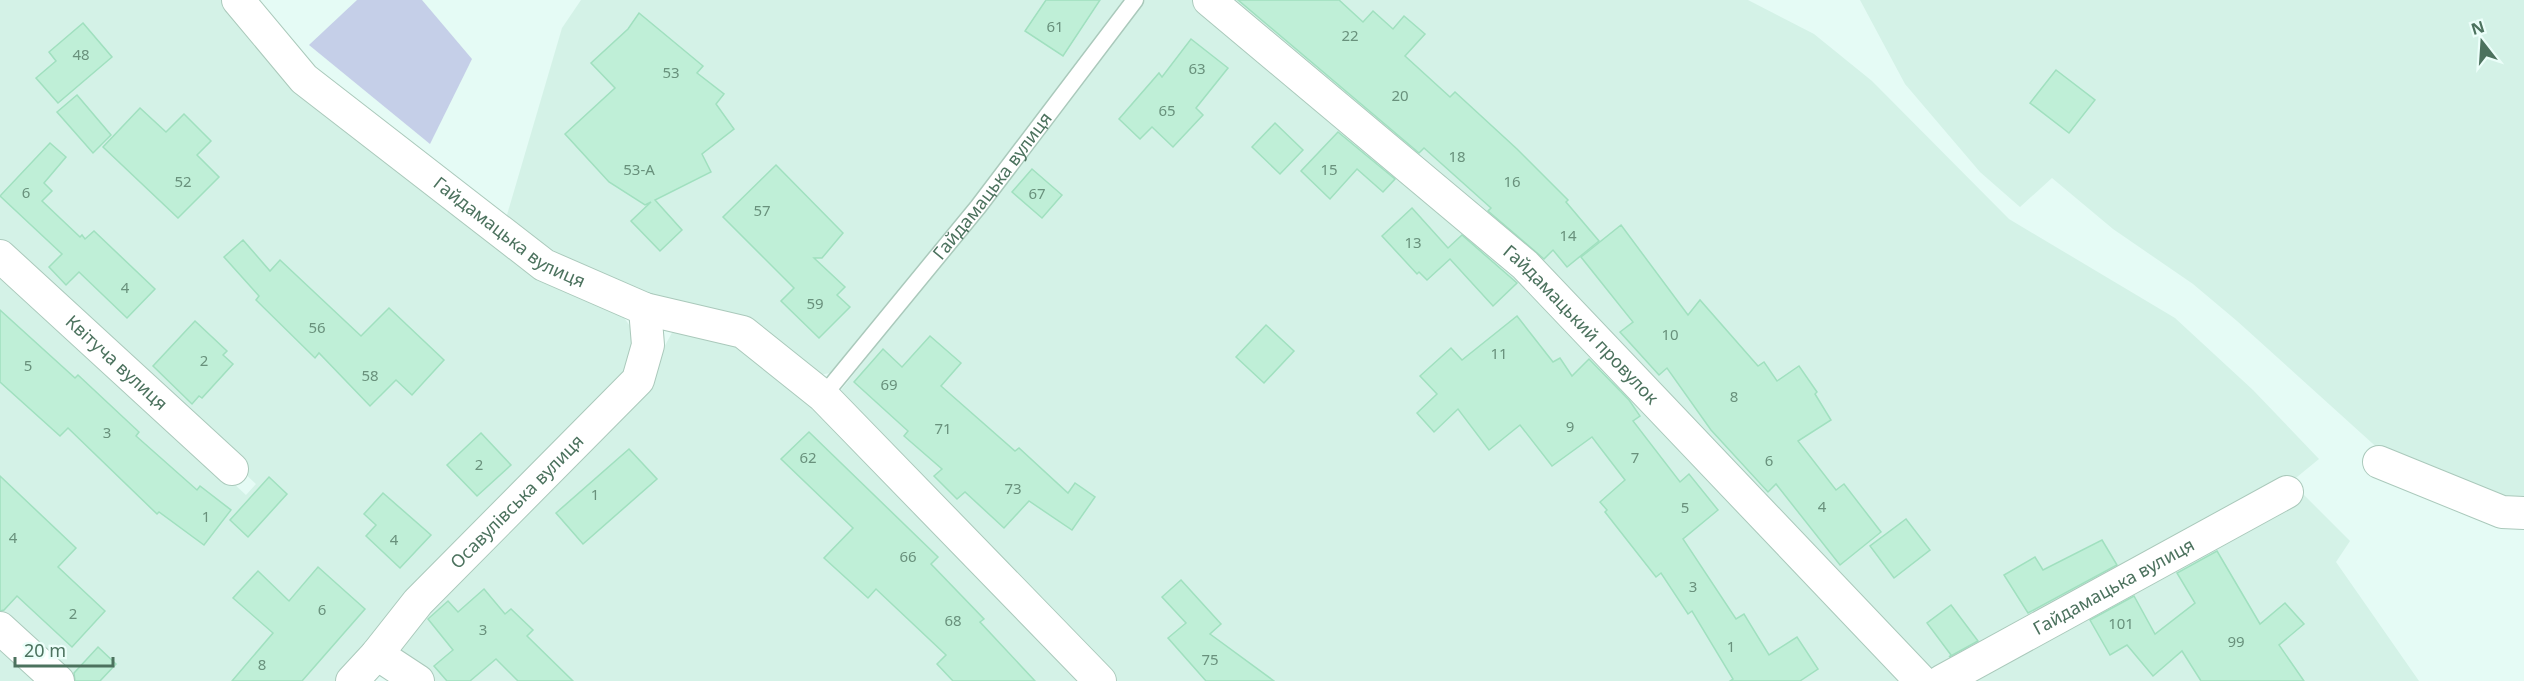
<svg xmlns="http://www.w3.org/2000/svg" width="2524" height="681" viewBox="0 0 2524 681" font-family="'Noto Sans',sans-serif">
  <rect width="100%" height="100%" fill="#e5fbf5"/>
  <g fill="#d4f2e7">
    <polygon points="0,0 225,0 620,312 637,336 632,375 340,681 68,681 0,619 0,267 246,495 256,484 0,246"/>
    <polygon points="581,0 1126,0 971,206 840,371 815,376 551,258 504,225 562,28"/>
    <polygon points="1145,0 1199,0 1522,268 1894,657 1897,681 1117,681 835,398"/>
    <polygon points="1219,0 1748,0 1814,34 1872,81 2009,219 2175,318 2253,390 2319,459 2280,491 1935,681 1531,260"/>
    <polygon points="1860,0 2524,0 2524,508 2393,462 2237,321 2193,284 2113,229 2052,178 2020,207 1980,172 1905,84"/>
    <polygon points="675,327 739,342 816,401 1088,681 429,681 400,654 398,637 646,381"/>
    <polygon points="2300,491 2350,541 2336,562 2419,681 1954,681"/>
    <polygon points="0,637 47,681 0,681"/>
  </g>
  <polygon fill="#c5cfe8" points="357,0 422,0 472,59 430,144 309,45"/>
  <g fill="#bfefd7" stroke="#a0e0bf" stroke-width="1.5">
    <polygon points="1046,0 1100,0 1063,56 1025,31"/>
    <polygon points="1238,0 1339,0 1363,22 1373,11 1393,29 1404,16 1425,34 1405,56 1450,97 1455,92 1517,149 1568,200 1566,202 1599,241 1567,267 1553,250 1544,259 1488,211 1491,208 1424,148 1419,153"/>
    <polygon points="639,13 703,66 697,73 724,94 716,104 734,129 702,154 711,172 655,200 682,230 660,251 631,221 651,202 645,205 609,182 565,134 615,88 591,63 628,29"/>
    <polygon points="83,23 112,57 58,103 36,78 56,61 49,52"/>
    <polygon points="1191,39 1228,68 1196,108 1203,115 1173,147 1152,127 1140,139 1119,119 1159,73 1162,77"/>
    <polygon points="2056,70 2095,100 2069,133 2030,103"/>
    <polygon points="77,95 111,135 93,153 57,112"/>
    <polygon points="140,108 166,132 184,114 211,141 197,155 219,177 178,218 103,147"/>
    <polygon points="1275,123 1303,150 1280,174 1252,147"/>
    <polygon points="1338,132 1395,179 1383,192 1357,169 1330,199 1301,171"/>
    <polygon points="50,143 66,157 44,183 52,191 42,201 80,237 82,235 85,239 94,231 155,289 127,318 79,272 66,285 49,267 62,254 0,196"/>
    <polygon points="776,165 843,233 822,258 814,258 845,287 837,295 850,307 819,338 781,301 794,288 723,217"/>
    <polygon points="1032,169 1062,195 1042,218 1012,192"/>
    <polygon points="1412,208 1448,248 1462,235 1517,283 1493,306 1450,259 1427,280 1419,272 1417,274 1382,236"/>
    <polygon points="1621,225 1688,315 1700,300 1758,366 1764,362 1777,381 1799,366 1817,392 1815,394 1831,420 1798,441 1836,490 1844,484 1881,532 1840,565 1776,484 1768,492 1711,430 1667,368 1659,375 1620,332 1633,322 1581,257"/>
    <polygon points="243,240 270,271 280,260 361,336 389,308 444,360 412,395 396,380 370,406 319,353 315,358 256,300 259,296 224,257"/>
    <polygon points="0,310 75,378 78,375 139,432 136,436 197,490 200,486 231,510 204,545 159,512 157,514 68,428 60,436 0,382"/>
    <polygon points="1517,316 1553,362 1560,358 1572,376 1589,359 1629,400 1640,416 1633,421 1680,482 1689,474 1718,510 1683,539 1736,619 1744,614 1769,655 1797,637 1818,669 1800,681 1730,681 1733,679 1692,611 1688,614 1661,573 1656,577 1605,512 1607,510 1600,502 1625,480 1592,437 1552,466 1520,425 1489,450 1458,409 1434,432 1417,413 1437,394 1420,376 1451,348 1462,360"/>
    <polygon points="195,321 227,351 223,355 233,364 202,398 199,396 192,404 153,366"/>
    <polygon points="1266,325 1294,351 1264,383 1236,357"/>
    <polygon points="930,336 961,363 941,386 1015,451 1019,448 1068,493 1075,483 1095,497 1072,530 1029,501 1004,528 965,492 957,499 934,476 942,469 904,436 908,431 854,382 883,349 902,367"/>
    <polygon points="809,432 938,557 931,564 984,619 980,622 1035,681 953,681 937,664 946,655 876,589 868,598 824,558 853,528 781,459"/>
    <polygon points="481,433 511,465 477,496 447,465"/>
    <polygon points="629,449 657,479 583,544 556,513"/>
    <polygon points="0,476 76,548 58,567 105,611 72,647 17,596 4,610 0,611"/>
    <polygon points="269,477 287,494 248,537 230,520"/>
    <polygon points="383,493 431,535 400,568 366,536 376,525 364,514"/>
    <polygon points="1906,519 1930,550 1894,578 1870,546"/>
    <polygon points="2102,540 2117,565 2028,613 2004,575 2035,557 2043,570"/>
    <polygon points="2217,551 2260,624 2285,603 2304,624 2279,645 2304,681 2201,681 2182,651 2153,676 2127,645 2110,655 2090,620 2134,596 2155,634 2195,603 2177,573"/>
    <polygon points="318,567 365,609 302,681 232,681 273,633 233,598 258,571 289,601"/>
    <polygon points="1181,580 1221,624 1210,634 1274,681 1206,681 1168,638 1186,623 1162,597"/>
    <polygon points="484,589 505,614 511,609 533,630 527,636 573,681 518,681 496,659 470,681 447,681 434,666 453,650 428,619 448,601 458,612"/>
    <polygon points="1951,605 1978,641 1949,657 1951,655 1927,623"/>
    <polygon points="98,647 116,664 100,681 75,681 74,673"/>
  </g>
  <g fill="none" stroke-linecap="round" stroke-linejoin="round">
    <g stroke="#aac9bb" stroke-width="19">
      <g id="lane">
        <path id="s1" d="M823 396 978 207 1135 0"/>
      </g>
    </g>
    <g stroke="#aac9bb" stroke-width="34">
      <g id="street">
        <path id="s2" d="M238 0 304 79 544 265 645 309 743 332 823 396 1100 681"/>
        <path id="s3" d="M1209 0 1525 265 1921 681"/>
        <path id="s4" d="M0 256 232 469"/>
        <polyline points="2379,462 2502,512 2524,513"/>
        <polyline points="0,628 58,681"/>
        <polyline points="377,654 418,681"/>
        <path id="s5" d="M352 681 377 654 418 602 638 380 648 345 645 309"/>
        <path id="s6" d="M1942 681 2287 492"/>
      </g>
    </g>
    <use href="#lane" stroke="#fff" stroke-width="16"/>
    <use href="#street" stroke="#fff" stroke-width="32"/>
  </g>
  <g text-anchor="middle" stroke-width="5" stroke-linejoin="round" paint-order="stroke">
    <g font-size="15" fill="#69917c">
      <text x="1055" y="32">61</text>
      <text x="1350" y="41">22</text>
      <text x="81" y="60">48</text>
      <text x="1197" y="74">63</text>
      <text x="671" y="78">53</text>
      <text x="1400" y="101">20</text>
      <text x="1167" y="116">65</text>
      <text x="1457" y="162">18</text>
      <text x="639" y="175">53-А</text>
      <text x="1329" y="175">15</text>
      <text x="183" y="187">52</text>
      <text x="1512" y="187">16</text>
      <text x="26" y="198">6</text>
      <text x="1037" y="199">67</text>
      <text x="762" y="216">57</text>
      <text x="1568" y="241">14</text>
      <text x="1413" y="248">13</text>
      <text x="125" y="293">4</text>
      <text x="815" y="309">59</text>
      <text x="317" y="333">56</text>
      <text x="1670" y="340">10</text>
      <text x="1499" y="359">11</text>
      <text x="204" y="366">2</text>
      <text x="28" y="371">5</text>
      <text x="370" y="381">58</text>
      <text x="889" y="390">69</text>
      <text x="1734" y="402">8</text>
      <text x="1570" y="432">9</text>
      <text x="943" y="434">71</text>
      <text x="107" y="438">3</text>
      <text x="808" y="463">62</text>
      <text x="1635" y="463">7</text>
      <text x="1769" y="466">6</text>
      <text x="479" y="470">2</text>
      <text x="1013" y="494">73</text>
      <text x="595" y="500">1</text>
      <text x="1822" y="512">4</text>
      <text x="1685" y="513">5</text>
      <text x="206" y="522">1</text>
      <text x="13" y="543">4</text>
      <text x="394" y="545">4</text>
      <text x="908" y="562">66</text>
      <text x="1693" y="592">3</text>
      <text x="322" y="615">6</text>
      <text x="73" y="619">2</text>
      <text x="953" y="626">68</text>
      <text x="2121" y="629">101</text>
      <text x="483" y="635">3</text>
      <text x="2236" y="647">99</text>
      <text x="1731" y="652">1</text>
      <text x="1210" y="665">75</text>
      <text x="262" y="670">8</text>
    </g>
    <g font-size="18" fill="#4c725e" stroke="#ebfef9">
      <text dy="6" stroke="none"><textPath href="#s1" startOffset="270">Гайдамацька вулиця</textPath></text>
      <text dy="6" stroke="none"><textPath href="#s2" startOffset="360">Гайдамацька вулиця</textPath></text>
      <text dy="6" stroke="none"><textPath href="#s3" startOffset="494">Гайдамацький провулок</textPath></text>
      <text dy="6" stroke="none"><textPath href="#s4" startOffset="158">Квітуча вулиця</textPath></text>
      <text dy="6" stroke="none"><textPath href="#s5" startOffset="244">Осавулівська вулиця</textPath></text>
      <text dy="6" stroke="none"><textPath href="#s6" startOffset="196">Гайдамацька вулиця</textPath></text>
    </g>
  </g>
  <g transform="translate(2482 42) rotate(343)" stroke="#ebfef9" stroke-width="4.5" paint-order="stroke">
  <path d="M0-4.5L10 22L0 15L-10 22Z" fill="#4c725e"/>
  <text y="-9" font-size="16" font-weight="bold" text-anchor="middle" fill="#4c725e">N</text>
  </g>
  <path d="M15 657v9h98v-9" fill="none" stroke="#4c725e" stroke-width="3"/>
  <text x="24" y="657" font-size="18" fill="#4c725e" stroke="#ebfef9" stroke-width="4.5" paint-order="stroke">20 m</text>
</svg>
